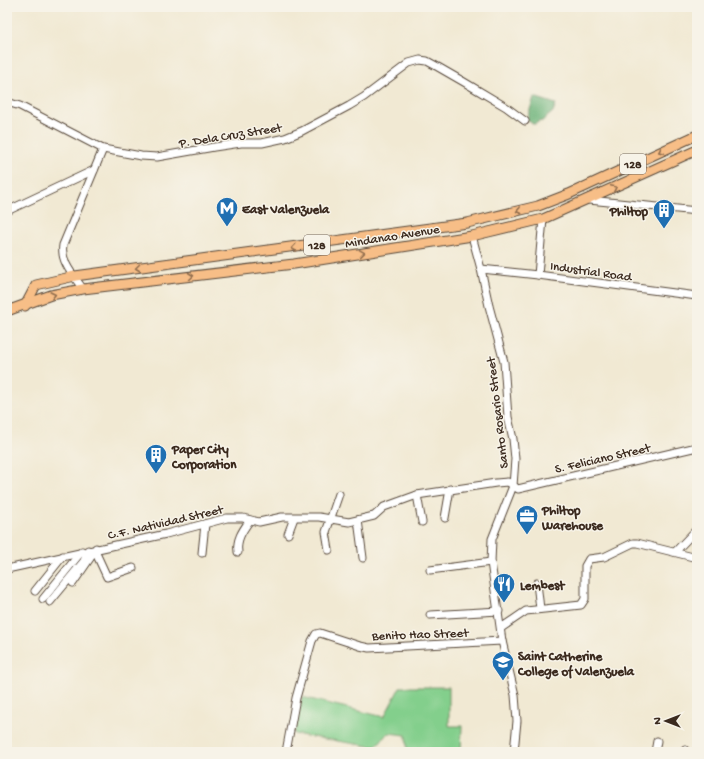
<svg xmlns="http://www.w3.org/2000/svg" width="704" height="759" viewBox="0 0 704 759" font-family="'Gochi Hand',sans-serif">
  <rect width="100%" height="100%" fill="#f7f3e8"/>
  <filter id="ink" filterUnits="userSpaceOnUse"><feTurbulence type="fractalNoise" baseFrequency=".025" numOctaves="2"/><feDisplacementMap in="SourceGraphic" scale="8" xChannelSelector="R" yChannelSelector="G"/><feConvolveMatrix kernelMatrix="1 2 1 2 8 2 1 2 1" color-interpolation-filters="sRGB"/></filter>
  <filter id="wash" filterUnits="userSpaceOnUse"><feTurbulence type="fractalNoise" baseFrequency=".012" numOctaves="4" result="noise"/><feDisplacementMap in="SourceGraphic" scale="16" xChannelSelector="R" yChannelSelector="G"/><feGaussianBlur stdDeviation="0.9" result="paint"/><feColorMatrix in="noise" values="0 0 0 0 0 0 0 0 0 0 0 0 0 0 0 0 0 1.4 0 .05"/><feComposite in="paint" operator="in"/></filter>
  <g filter="url(#wash)">
    <rect width="100%" height="100%" fill="#f1e9d3"/>
    <polygon fill="#83cf8c" stroke="#5f7c55" points="400,687 449,687 449,726 462,726 461,752 407,752 406,735 388,733 375,747 294,734 302,697 384,717"/>
    <polygon fill="#6ab278" stroke="#526e4b" points="534,97 556,104 553,112 541,122 540,121 535,124 532,124 527,119"/>
  </g>
  <g filter="url(#ink)">
    <g fill="none" stroke-linecap="round" stroke-linejoin="round">
      <g stroke="#564739" stroke-width="9">
        <g id="minor">
          <polyline points="7,102 20,106 103,149 141,156 157,157 214,147 241,143 262,143 285,138 302,131 349,106 364,97 409,63 420,60 427,61 438,67 464,82 506,107 525,121"/>
          <polyline points="589,200 697,211"/>
          <polyline points="7,211 94,170"/>
          <polyline points="472,236 481,269 489,306 504,362 508,417 513,439 515,459 513,486 492,539 491,562 502,641 515,695 517,721 514,752"/>
          <polyline points="481,269 538,275 697,296"/>
          <polyline points="538,275 543,219"/>
          <path d="M83 289C74 276 60 262 63 245L103 149"/>
          <polyline points="417,495 422,522"/>
          <polyline points="445,518 450,489"/>
          <polyline points="358,520 363,558"/>
          <polyline points="288,534 294,518"/>
          <polyline points="96,548 95,551 107,577 133,568"/>
          <polyline points="329,550 326,532 339,494"/>
          <path d="M238 552C236 539 243 530 250 520"/>
          <polyline points="675,552 697,529"/>
          <polyline points="202,553 205,524"/>
          <polyline points="7,569 166,534 227,518 243,518 259,522 282,517 319,517 349,522 374,516 384,507 417,495 496,483 508,482 518,489 697,447"/>
          <polyline points="430,570 491,562"/>
          <polyline points="73,583 95,551"/>
          <polyline points="537,583 540,609"/>
          <polyline points="35,591 63,556"/>
          <polyline points="43,599 82,551"/>
          <polyline points="50,602 84,561 88,550"/>
          <polyline points="430,615 499,611"/>
          <polyline points="501,628 526,611 581,605 585,599 585,566 589,559 604,557 633,543 637,543 697,558"/>
          <polyline points="685,750 686,752"/>
          <polyline points="286,752 296,698 312,641 316,634 320,633 360,646 369,648 502,641"/>
          <polyline points="655,752 657,741"/>
        </g>
      </g>
      <g stroke="#564739" stroke-width="11">
        <g id="major">
          <polyline points="25,306 36,285 75,276 467,223 538,206 569,194 697,135"/>
          <polyline points="7,311 51,295 83,289 294,264 472,236 543,219 697,150"/>
        </g>
      </g>
      <use href="#minor" stroke="#fff" stroke-width="7"/>
      <use href="#major" stroke="#f7be87" stroke-width="9"/>
    </g>
    <defs><path id="oneway-chevron" d="M-2-3.5L2.5 0L-2 3.5" fill="none" stroke-width="1.6" stroke-linecap="round" stroke-linejoin="round"/></defs>
    <g stroke="#906d4d">
      <use href="#oneway-chevron" transform="translate(661 151) rotate(156)"/>
      <use href="#oneway-chevron" transform="translate(614 188) rotate(-25)"/>
      <use href="#oneway-chevron" transform="translate(519 211) rotate(167)"/>
      <use href="#oneway-chevron" transform="translate(294 248) rotate(172)"/>
      <use href="#oneway-chevron" transform="translate(362 253) rotate(-9)"/>
      <use href="#oneway-chevron" transform="translate(138 268) rotate(173)"/>
      <use href="#oneway-chevron" transform="translate(191 276) rotate(-7)"/>
      <use href="#oneway-chevron" transform="translate(53 295) rotate(-14)"/>
    </g>
  </g>
  <defs>
    <g id="metro-pin" transform="scale(1.15)"><path d="M0 17L-7.5 6A9.5 9.5 0 1 1 7.5 6Z" fill="#1f6fb2" stroke="#f7f3e8"/><path d="M-5.5 5V-5H-3L0 0L3-5H5.5V5H3V-.5L0 4L-3-.5V5Z" fill="#fff"/></g>
    <g id="building-pin" transform="scale(1.15)"><path d="M0 17L-7.5 6A9.5 9.5 0 1 1 7.5 6Z" fill="#1f6fb2" stroke="#f7f3e8"/><path d="M-4-6H4V6H1V3H-1V6H-4ZM-2.5-4.3h1.7v1.8h-1.7ZM.8-4.3h1.7v1.8H.8ZM-2.5-1h1.7V.8h-1.7ZM.8-1h1.7V.8H.8Z" fill="#fff"/></g>
    <g id="office-pin" transform="scale(1.15)"><path d="M0 17L-7.5 6A9.5 9.5 0 1 1 7.5 6Z" fill="#1f6fb2" stroke="#f7f3e8"/><path d="M-6-3h4V-5.5h4V-3h4V5H-6ZM-1-4.5V-3h2v-1.5ZM-6 0V1H6V0Z" fill="#fff"/></g>
    <g id="restaurant-pin" transform="scale(1.15)"><path d="M0 17L-7.5 6A9.5 9.5 0 1 1 7.5 6Z" fill="#1f6fb2" stroke="#f7f3e8"/><path d="M-5-6h1v4h1v-4h1v4h1v-4h1v5L-1.5 .5V6h-2V.5L-5-1ZM5-6V6H3V1.5H1.5Q1.5-4 5-6Z" fill="#fff"/></g>
    <g id="school-pin" transform="scale(1.15)"><path d="M0 17L-7.5 6A9.5 9.5 0 1 1 7.5 6Z" fill="#1f6fb2" stroke="#f7f3e8"/><path d="M0-5L7-2L0 1L-7-2ZM-4 1L0 2.5L4 1V4Q0 6-4 4Z" fill="#fff"/></g>
  </defs>
  <g fill-rule="evenodd">
    <use href="#metro-pin" x="227" y="208"/>
    <use href="#building-pin" x="664" y="210"/>
    <use href="#building-pin" x="156" y="455"/>
    <use href="#office-pin" x="527" y="516"/>
    <use href="#restaurant-pin" x="504" y="584"/>
    <use href="#school-pin" x="503" y="662"/>
  </g>
  <g text-anchor="middle" stroke-width="3" stroke-linejoin="round" paint-order="stroke">
    <g fill="#f7f3e8" stroke="#73665b" stroke-width="1">
      <rect x="620" y="154" width="26" height="20" rx="3"/>
      <rect x="304" y="235" width="26" height="20" rx="3"/>
    </g>
    <g font-size="12" font-weight="bold" fill="#3b2a1e">
      <text x="633" y="168">128</text>
      <text x="317" y="249">128</text>
    </g>
    <g font-size="13" fill="#3b2a1e" stroke="#f7f3e8">
      <text transform="translate(230 134) rotate(-9)" y="5">P. Dela Cruz Street</text>
      <text transform="translate(392 235) rotate(-9)" y="5">Mindanao Avenue</text>
      <text transform="translate(591 270) rotate(8)" y="5">Industrial Road</text>
      <text transform="translate(496 413) rotate(-97)" y="5">Santo Rosario Street</text>
      <text transform="translate(602 457) rotate(-13)" y="5">S. Feliciano Street</text>
      <text transform="translate(165 521) rotate(-13)" y="5">C.F. Natividad Street</text>
      <text transform="translate(420 633) rotate(-2)" y="5">Benito Hao Street</text>
    </g>
    <g font-size="13" font-weight="bold" fill="#3b2a1e" stroke="#f7f3e8" text-anchor="start">
      <text x="242" y="213">East Valenzuela</text>
      <text x="648" y="215" text-anchor="end">Philtop</text>
      <text x="172" y="453">Paper City<tspan x="172" dy="15">Corporation</tspan></text>
      <text x="542" y="514">Philtop<tspan x="542" dy="15">Warehouse</tspan></text>
      <text x="520" y="589">Lembest</text>
      <text x="518" y="660">Saint Catherine<tspan x="518" dy="15">College of Valenzuela</tspan></text>
    </g>
  </g>
  <rect width="704" height="759" fill="none" stroke="#f7f3e8" stroke-width="24"/>
  <g transform="translate(666 721) rotate(270)" stroke="#f7f3e8" stroke-width="3" paint-order="stroke">
  <path d="M0-3L7 15L0 10L-7 15Z" fill="#3b2a1e"/>
  <text y="-6" font-size="11" font-weight="bold" text-anchor="middle" fill="#3b2a1e">N</text>
  </g>
</svg>
